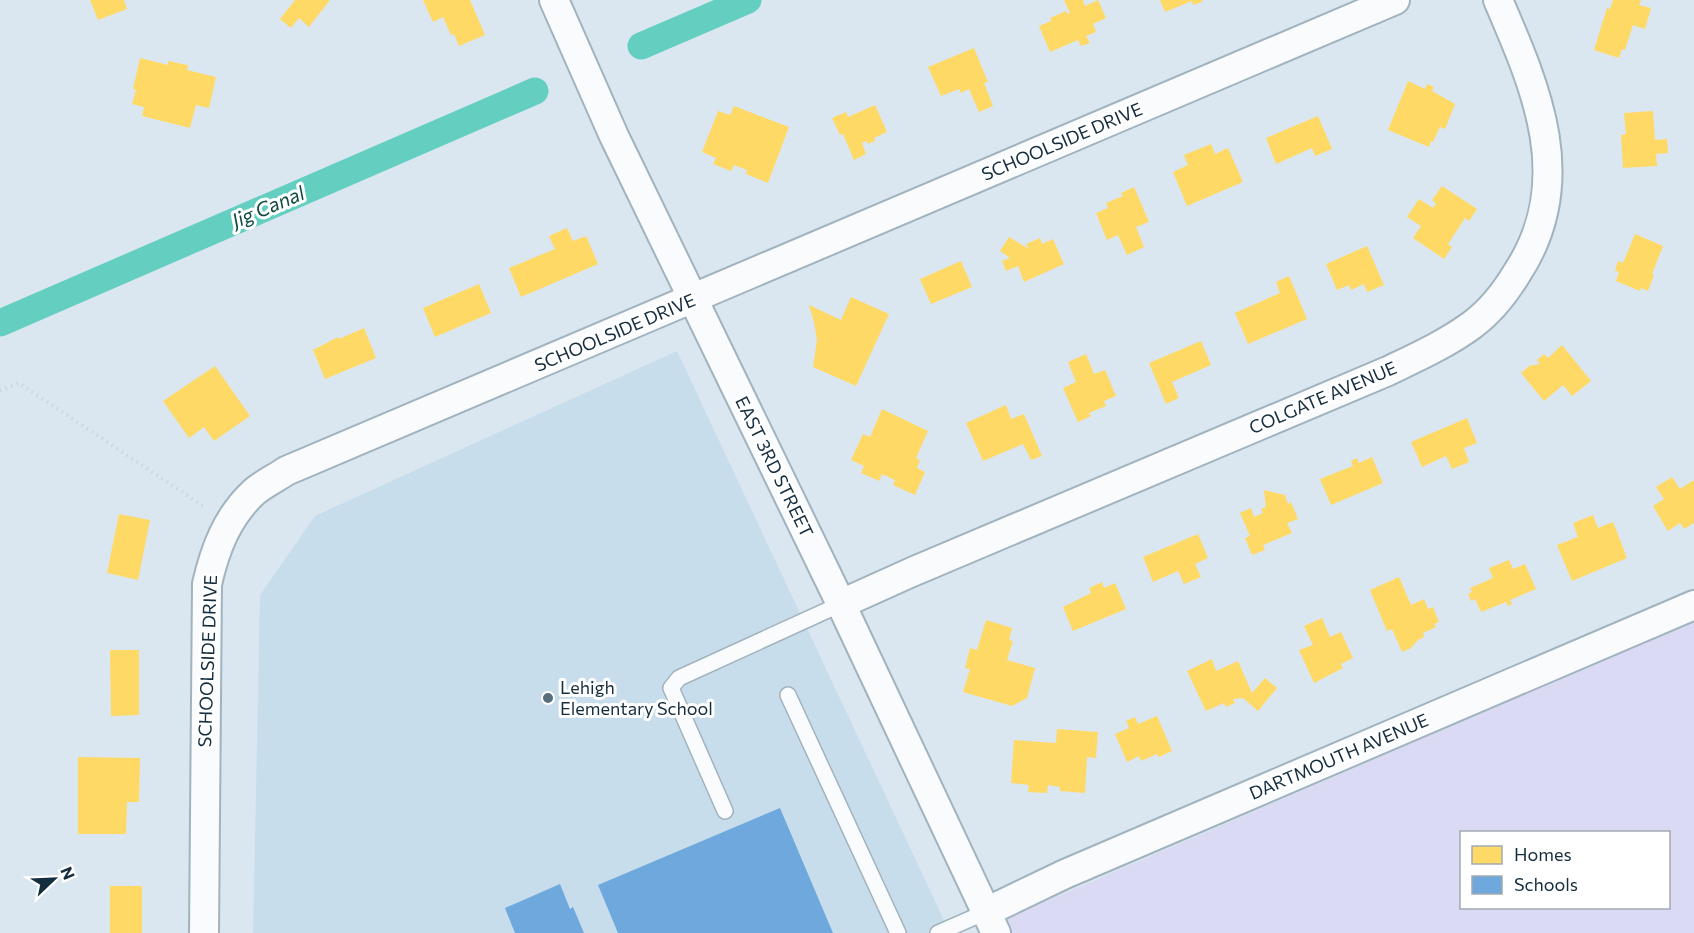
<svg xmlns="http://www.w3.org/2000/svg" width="1694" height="933" viewBox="0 0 1694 933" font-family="Commissioner,sans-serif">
  <rect width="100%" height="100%" fill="#dae7f0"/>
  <polygon fill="#c8ddeb" points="677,351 950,933 253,933 260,595 315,516"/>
  <path fill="#dbdaf4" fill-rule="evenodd" d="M1694 621V933H998L994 924ZM1462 832H1668V908H1462Z"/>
  <g fill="#ffd966">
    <polygon points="90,0 124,0 127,9 98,20"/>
    <polygon points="295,0 330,0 309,27 299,18 291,28 280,19"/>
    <polygon points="423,0 470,0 485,35 459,46 454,34 451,35 443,17 433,22"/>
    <polygon points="1064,0 1083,0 1085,6 1098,0 1106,18 1093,24 1096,32 1086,36 1090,43 1081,46 1078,40 1050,52 1039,26 1051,21 1050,18 1066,11 1068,14 1070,13"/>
    <polygon points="1160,0 1202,0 1202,2 1193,5 1192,1 1165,12"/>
    <polygon points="1613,0 1641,0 1639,5 1651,8 1645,29 1633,25 1625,50 1622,49 1619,58 1594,50 1607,8 1610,9"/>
    <polygon points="974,48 988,82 984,83 993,106 979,112 969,89 961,93 959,89 941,96 928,67"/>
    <polygon points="140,58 168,65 168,61 188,65 187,70 216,77 209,108 196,105 190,128 142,116 144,107 132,104 136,90 133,89"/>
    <polygon points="1408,81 1425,89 1427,84 1434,87 1432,91 1455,104 1445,129 1440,127 1433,142 1431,141 1429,147 1388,130"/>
    <polygon points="875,105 887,132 874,138 875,141 868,144 867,141 862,143 866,154 854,160 843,134 840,135 832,118 846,112 848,117"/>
    <polygon points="734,106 789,127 768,183 746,174 747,170 734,165 731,171 713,164 716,158 702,152 718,111 730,115"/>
    <polygon points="1653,111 1655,140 1667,139 1668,153 1656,154 1657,166 1623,168 1621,135 1626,134 1624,113"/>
    <polygon points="1318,116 1332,149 1315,156 1312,148 1276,164 1266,138"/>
    <polygon points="1211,144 1215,154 1228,148 1243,182 1187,206 1173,172 1188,165 1184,155"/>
    <polygon points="1442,186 1477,209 1469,221 1465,218 1448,244 1452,247 1444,259 1413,238 1421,226 1407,217 1419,199 1433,208 1436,203 1432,200"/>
    <polygon points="1134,187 1149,222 1136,227 1144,247 1127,255 1118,235 1107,240 1096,213 1108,208 1106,203 1123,196 1121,193"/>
    <polygon points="567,228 573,241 586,236 598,264 521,297 509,268 555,249 549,236"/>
    <polygon points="1635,234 1663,246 1652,274 1654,275 1648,291 1641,288 1640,291 1616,281 1619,272 1615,271 1618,261 1623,263"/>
    <polygon points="1009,237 1029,249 1026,244 1040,238 1042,244 1053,239 1064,264 1024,282 1018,266 1006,271 1002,261 1010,258 1000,251"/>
    <polygon points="1367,246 1384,285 1367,292 1364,284 1351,290 1349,285 1337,290 1326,264"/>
    <polygon points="961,261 972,287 931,304 920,279"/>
    <polygon points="1289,276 1307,319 1248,344 1235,313 1280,293 1276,282"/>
    <polygon points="479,284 491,313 435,337 423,308"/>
    <polygon points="851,297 889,314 856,386 813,367 817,340 814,322 809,305 841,320"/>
    <polygon points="364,328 376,358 325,379 313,350 338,337 339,339"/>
    <polygon points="1201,341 1211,365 1172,382 1179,398 1166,404 1149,363"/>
    <polygon points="1562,345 1591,381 1572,396 1563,385 1544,401 1521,373 1529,366 1540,364 1537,360 1544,354 1548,358"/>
    <polygon points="1086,354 1094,374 1105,370 1116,396 1104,401 1106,406 1089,413 1091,416 1078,422 1063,388 1076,382 1068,362"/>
    <polygon points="215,366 250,416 214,441 204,427 189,438 163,401"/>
    <polygon points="1006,405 1011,419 1024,414 1042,456 1031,460 1023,444 983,461 966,423"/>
    <polygon points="882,409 928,431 916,458 920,460 917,468 925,472 915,495 893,485 895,480 882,474 879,481 861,473 864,466 851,460 863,434 870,437"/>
    <polygon points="1467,418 1477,443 1464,448 1469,462 1452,469 1446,456 1422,467 1411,442"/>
    <polygon points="1372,457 1383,483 1331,505 1320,479 1353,466 1351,461 1357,458 1359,463"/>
    <polygon points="1672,477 1680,489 1694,480 1694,523 1684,529 1680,523 1668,531 1653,506 1664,499 1656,487"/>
    <polygon points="1264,490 1285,495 1288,504 1291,502 1298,519 1287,523 1292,533 1263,545 1265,550 1252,555 1245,538 1250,536 1240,513 1251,508 1254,517 1263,513 1261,509 1266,507"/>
    <polygon points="119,514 150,520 138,580 107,573"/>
    <polygon points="1593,515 1598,528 1613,522 1627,558 1572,581 1557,545 1578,537 1573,523"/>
    <polygon points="1198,534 1208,558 1195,564 1201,577 1184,584 1178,571 1153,582 1143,557"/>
    <polygon points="1509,560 1513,569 1525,564 1536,589 1510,600 1512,604 1508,606 1506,602 1481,612 1475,599 1471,601 1468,594 1472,592 1470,588 1493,578 1489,568"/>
    <polygon points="1399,577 1411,605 1424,599 1428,609 1433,607 1439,622 1434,624 1436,627 1423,633 1424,637 1418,640 1411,648 1402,652 1392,629 1387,631 1370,590"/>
    <polygon points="1102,582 1104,588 1115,583 1126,609 1073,631 1063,607 1091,593 1089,588"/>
    <polygon points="1322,618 1330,637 1341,632 1353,658 1341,664 1343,668 1314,683 1299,650 1313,645 1304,626"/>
    <polygon points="986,620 1012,628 1009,640 1013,641 1007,660 1035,668 1027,698 1012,706 963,692 970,669 965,668 970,648 977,650"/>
    <polygon points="110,650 139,650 139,715 111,716"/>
    <polygon points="1212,659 1216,671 1238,661 1252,693 1265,678 1277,688 1258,711 1243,698 1233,699 1235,703 1226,707 1224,703 1206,711 1187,671"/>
    <polygon points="1157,716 1172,751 1159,757 1157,754 1141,761 1139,756 1127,762 1115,734 1129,728 1126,721 1135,717 1138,724"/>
    <polygon points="1057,729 1098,732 1096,758 1087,757 1085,793 1060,791 1060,787 1048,785 1047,793 1028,792 1029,785 1011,783 1014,740 1056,743"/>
    <polygon points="78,757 140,758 139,802 127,802 126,834 78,834"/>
    <rect x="110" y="886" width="32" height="47"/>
  </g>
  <g fill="#6fa8dc">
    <polygon points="780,808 833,933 618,933 598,885"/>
    <polygon points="560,884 570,909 573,907 584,933 515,933 505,908"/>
  </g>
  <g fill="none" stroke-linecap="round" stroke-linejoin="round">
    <g stroke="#64cfc1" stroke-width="27">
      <polyline points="641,46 748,0"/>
      <polyline points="0,323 535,91"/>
    </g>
    <g stroke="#a1b3be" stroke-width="18">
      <g id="lane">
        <polyline points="788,695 898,933"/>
        <polyline points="725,811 671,688 679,678 841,604"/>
        <polyline points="938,933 986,912"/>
      </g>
    </g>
    <g stroke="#a1b3be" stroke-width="32">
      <g id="street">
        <polyline points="554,0 614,136 841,604 996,933"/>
        <path d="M841 604 912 572 1388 371C1417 357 1446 344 1472 325 1491 311 1505 293 1517 273 1577 182 1537 90 1498 0"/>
        <polyline points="986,912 1065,874 1694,605"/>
        <path d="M204 933 207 584C215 549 227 517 254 492 263 484 276 478 286 471L1395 0"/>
      </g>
    </g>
    <polyline stroke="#d1d5d8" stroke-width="4" stroke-dasharray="1.5 4.5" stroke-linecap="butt" points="0,391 19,383 206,508"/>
    <use href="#lane" stroke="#f9fbfd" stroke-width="15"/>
    <use href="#street" stroke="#f9fbfd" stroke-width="28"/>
  </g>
  <circle fill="#5a6f7d" stroke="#fff" stroke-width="2" cx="548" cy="698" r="6"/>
  <g text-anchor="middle" stroke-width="6" stroke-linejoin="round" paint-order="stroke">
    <g font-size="18" fill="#152e3f" stroke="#fff">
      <text transform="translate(1062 142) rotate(-23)" y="6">SCHOOLSIDE DRIVE</text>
      <text transform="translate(615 333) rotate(-23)" y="6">SCHOOLSIDE DRIVE</text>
      <text transform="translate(1323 398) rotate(-23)" y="6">COLGATE AVENUE</text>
      <text transform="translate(774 467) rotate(64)" y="6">EAST 3RD STREET</text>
      <text transform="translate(208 661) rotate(-88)" y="6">SCHOOLSIDE DRIVE</text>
      <text transform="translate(1339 757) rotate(-23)" y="6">DARTMOUTH AVENUE</text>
    </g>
    <g font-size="18" fill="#152e3f" stroke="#fff" text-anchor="start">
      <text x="560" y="694">Lehigh<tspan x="560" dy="21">Elementary School</tspan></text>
    </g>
    <g font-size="20" font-style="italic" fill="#0d4b41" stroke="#fff">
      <text transform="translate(268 207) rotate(-23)" y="7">Jig Canal</text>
    </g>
  </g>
  <rect x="1460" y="831" width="210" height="78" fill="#ffffff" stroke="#a1abb2" stroke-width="1.5"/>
  <rect x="1472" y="846" width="30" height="18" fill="#ffd966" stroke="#a1abb2" stroke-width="1.5"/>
  <text x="1514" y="861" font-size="18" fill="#152e3f">Homes</text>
  <rect x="1472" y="876" width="30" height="18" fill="#6fa8dc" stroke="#a1abb2" stroke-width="1.5"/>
  <text x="1514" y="891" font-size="18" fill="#152e3f">Schools</text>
  <g transform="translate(54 879) rotate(67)" stroke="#ffffff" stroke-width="4.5" paint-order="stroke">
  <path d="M0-4.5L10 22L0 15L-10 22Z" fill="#152e3f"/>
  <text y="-9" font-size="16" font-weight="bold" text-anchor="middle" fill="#152e3f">N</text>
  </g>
</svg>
